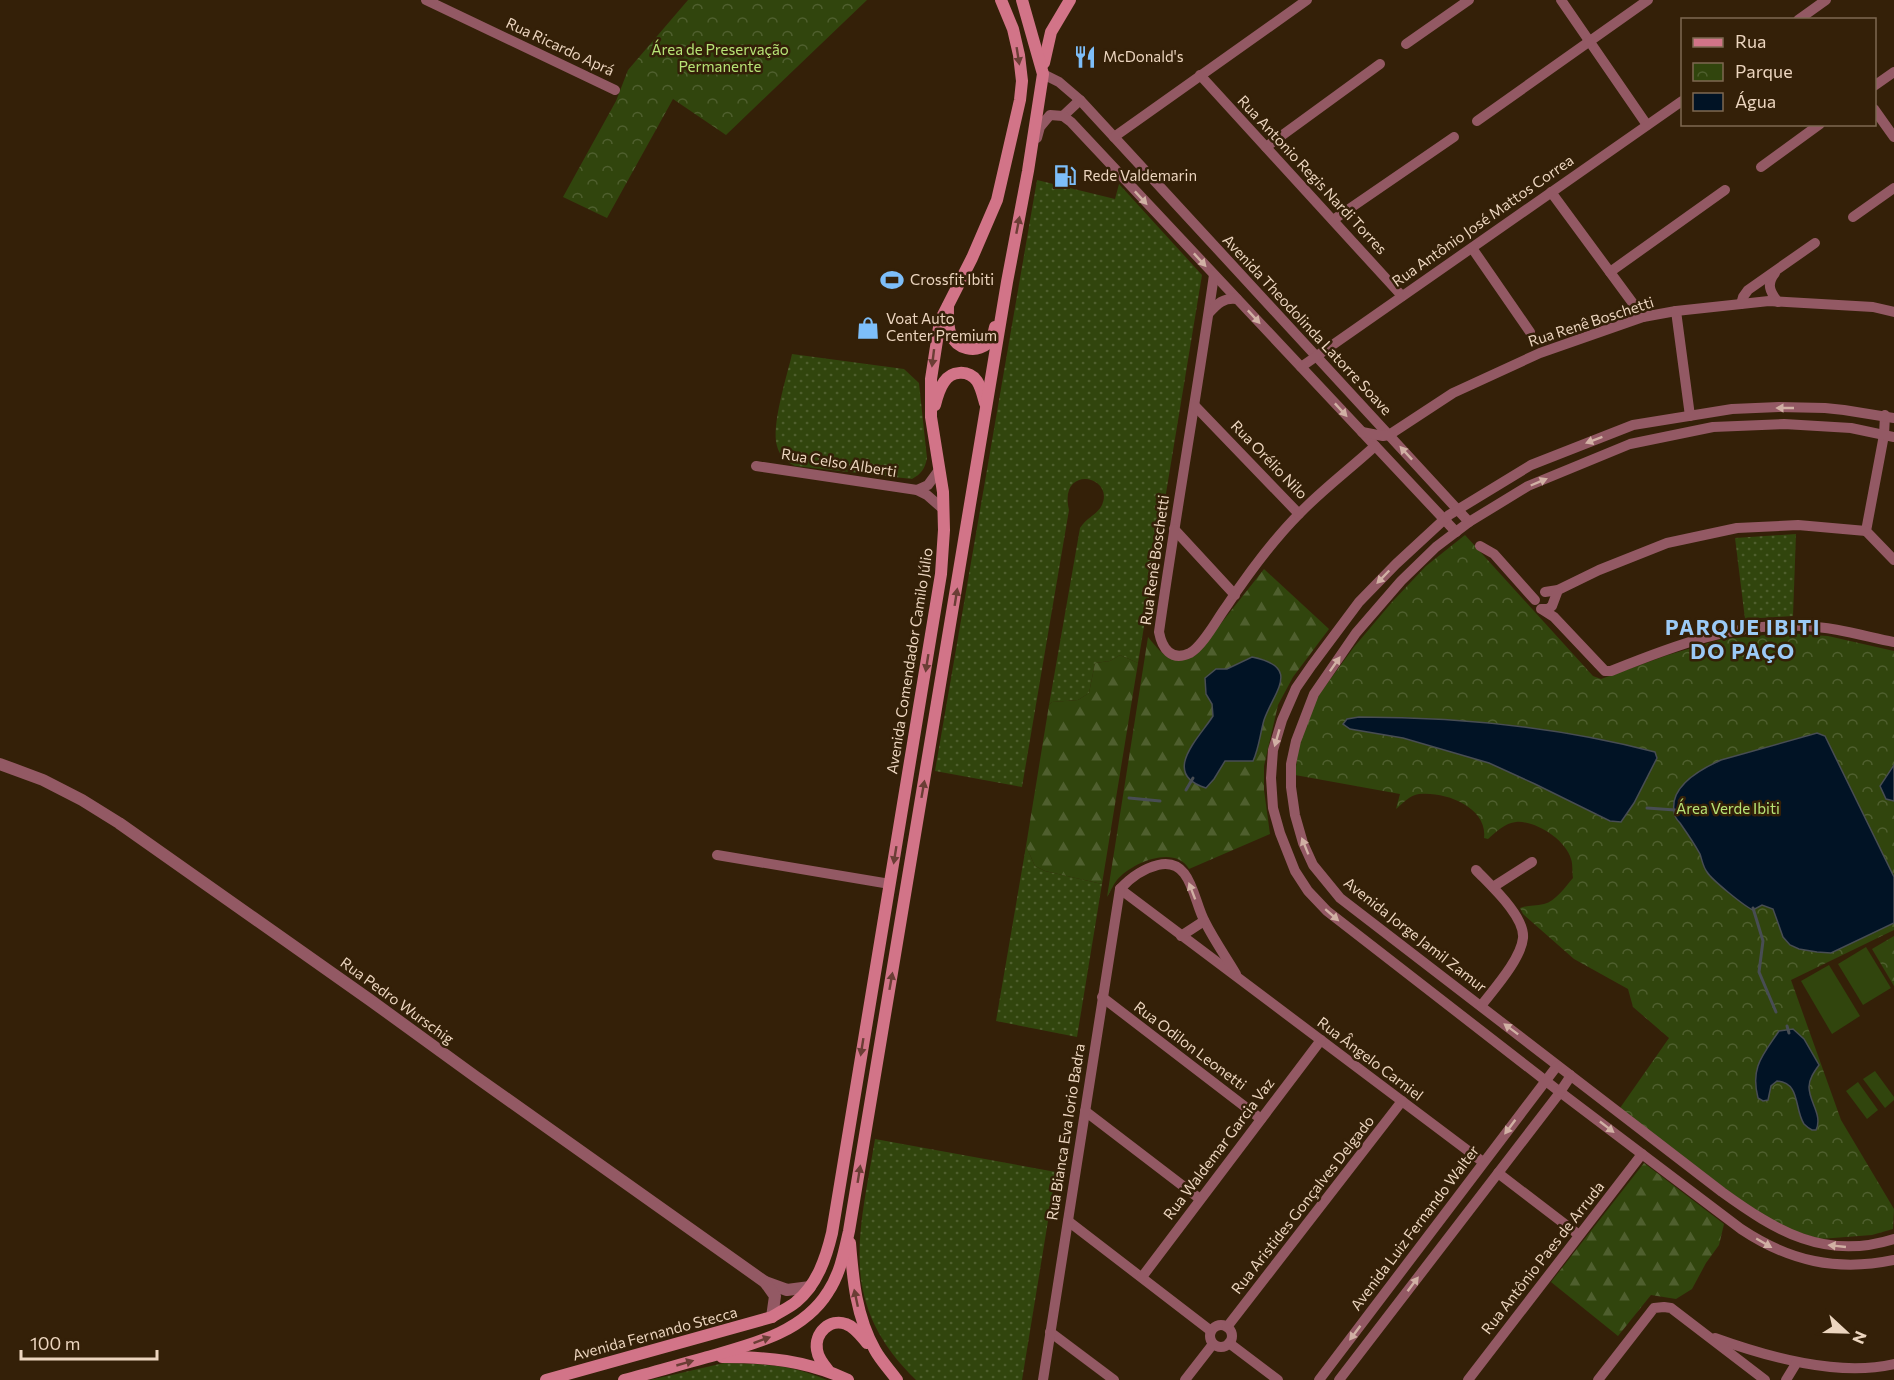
<svg xmlns="http://www.w3.org/2000/svg" width="1894" height="1380" viewBox="0 0 1894 1380" font-family="Commissioner,sans-serif">
  <defs>
    <pattern id="grass-dots" width="8" height="8" patternUnits="userSpaceOnUse" patternTransform="scale(1.5)"><rect width="8" height="8" fill="#31450d"/><path d="M2 2h.1M6 6h.1" fill="none" stroke="#4f5f2e" stroke-width="1.8" stroke-linecap="round"/></pattern>
    <pattern id="forest-firs" width="22" height="20" patternUnits="userSpaceOnUse" patternTransform="scale(1.5)"><rect width="22" height="20" fill="#31450d"/><path d="M5 1l3.5 6h-7zM16 11l3.5 6h-7z" fill="#4f5f2e"/></pattern>
    <pattern id="park-crowns" width="20" height="18" patternUnits="userSpaceOnUse" patternTransform="scale(1.5)"><rect width="20" height="18" fill="#31450d"/><path d="M2 6a3 3 0 1 1 6 0M12 15a3 3 0 1 1 6 0" fill="none" stroke="#4f5f2e"/></pattern>
  </defs>
  <rect width="100%" height="100%" fill="#342008"/>
  <g fill="url(#grass-dots)">
    <path d="M1037 180 1115 199 1119 184 1202 275 1138 663 1120 655 1110 661 1095 663 1089 693 1078 700 1052 702 1049 705 1080 528C1087 517 1097 515 1102 505 1115 475 1058 464 1069 510L1022 787 935 771Z"/>
    <path d="M792 354 904 369 919 383 927 458C925 469 921 474 912 479L795 466C786 462 779 455 777 446 771 425 787 376 792 354Z"/>
    <polygon points="1796,534 1793,616 1745,619 1735,538"/>
    <polygon points="1026,846 1035,866 1045,871 1102,884 1077,1037 996,1021"/>
    <path d="M875 1139 1056 1172 1022 1380H916C837 1303 859 1236 875 1139Z"/>
    <path d="M724 1363C764 1364 790 1364 827 1380H650Z"/>
  </g>
  <g fill="url(#forest-firs)">
    <path d="M1264 569 1329 629 1293 677 1278 705 1264 766V790L1270 834 1189 869C1175 844 1131 863 1117 880 1113 885 1110 892 1107 897L1148 637C1163 655 1171 667 1196 655Z"/>
    <polygon points="1120,655 1138,663 1102,884 1045,871 1035,866 1026,846 1049,705 1052,702 1078,700 1089,693 1095,663 1110,661"/>
    <polygon points="1644,1163 1724,1224 1719,1245 1706,1263 1692,1289 1676,1299 1651,1295 1618,1336 1551,1282"/>
  </g>
  <g fill="url(#park-crowns)">
    <polygon points="688,0 867,0 726,135 673,99 607,218 563,197 616,101 628,70"/>
    <path d="M1465 535 1593 676 1601 679 1668 655 1722 639 1787 633 1828 636 1894 651V930L1791 980 1841 1120 1894 1209 1893 1229 1872 1235 1820 1239 1779 1226 1739 1199 1620 1108 1669 1038 1633 1007 1628 989 1574 959 1523 914 1520 908C1528 905 1535 906 1544 904 1556 901 1565 887 1573 878 1572 872 1573 864 1571 859 1566 840 1535 820 1516 822 1505 823 1496 832 1488 839L1484 838C1488 807 1445 791 1419 794 1410 795 1402 804 1396 809L1400 794 1295 775 1299 743H1302L1299 742 1305 720 1321 692 1354 647 1392 602 1426 566Z"/>
    <polygon points="1894,936 1894,986 1872,949"/>
  </g>
  <g fill="#31450d">
    <polygon points="1866,947 1891,988 1863,1005 1838,964"/>
    <polygon points="1829,965 1860,1016 1832,1034 1801,981"/>
    <polygon points="1875,1071 1894,1097 1894,1100 1885,1108 1863,1079"/>
    <polygon points="1858,1082 1878,1110 1867,1119 1846,1091"/>
  </g>
  <g fill="#011325" stroke="#484d53" stroke-width="1.5">
    <path d="M1252 657C1302 667 1274 691 1264 720 1260 734 1259 748 1253 761H1225L1214 779 1206 788C1160 774 1199 738 1213 716L1212 704 1206 694 1205 678 1216 669H1227Z"/>
    <path d="M1359 717C1458 717 1559 727 1655 752L1657 758 1634 803 1621 822 1610 821 1535 784 1489 763 1403 738 1350 729 1343 724 1347 719Z"/>
    <path d="M1817 733 1825 736 1894 877V923L1831 953 1817 952 1799 949 1790 945 1783 937 1773 909 1762 905 1753 910C1744 906 1712 880 1707 872 1703 867 1702 860 1700 854 1694 843 1687 833 1680 823 1677 820 1674 815 1674 811 1670 785 1703 768 1721 760Z"/>
    <polygon points="1894,765 1894,801 1886,799 1880,786"/>
    <path d="M1793 1029 1804 1039 1819 1065C1814 1072 1809 1079 1809 1087 1809 1102 1823 1115 1816 1130H1812C1810 1129 1805 1125 1804 1124 1794 1109 1801 1083 1777 1081L1771 1086 1768 1100 1763 1101 1758 1098C1750 1067 1763 1055 1779 1031Z"/>
  </g>
  <g fill="none" stroke-linecap="round" stroke-linejoin="round">
    <g stroke="#484d53" stroke-width="3">
      <polyline points="1186,790 1193,778"/>
      <polyline points="1129,798 1160,801"/>
      <polyline points="1647,808 1675,810"/>
      <polyline points="1753,908 1763,941 1759,972 1776,1012"/>
      <polyline points="1787,1026 1789,1033"/>
    </g>
    <g stroke="#935964" stroke-width="10">
      <polyline points="426,0 615,90"/>
      <polyline points="1561,0 1647,125"/>
      <polyline points="1798,20 1826,0"/>
      <polyline points="1406,44 1469,0"/>
      <polyline points="1043,74 1059,82 1080,100 1469,522"/>
      <polyline points="1200,75 1402,296"/>
      <polyline points="1874,86 1894,72"/>
      <polyline points="1874,109 1894,137"/>
      <polyline points="1063,116 1080,100"/>
      <polyline points="1477,121 1648,0"/>
      <polyline points="1114,137 1307,0"/>
      <polyline points="1037,138 1040,127 1050,115 1063,116 1071,122 1456,532"/>
      <polyline points="1266,147 1380,64"/>
      <polyline points="1761,167 1820,124"/>
      <polyline points="1551,192 1643,317"/>
      <polyline points="1853,217 1894,188"/>
      <polyline points="1333,220 1454,137"/>
      <polyline points="1472,248 1530,332"/>
      <polyline points="1610,272 1725,190"/>
      <path d="M1775 273C1766 284 1770 292 1778 302"/>
      <path d="M1214 275C1197 394 1176 512 1159 632 1162 648 1171 662 1190 653 1203 646 1217 619 1226 607 1248 574 1272 541 1300 513 1323 489 1350 469 1375 446"/>
      <polyline points="1741,304 1743,297 1748,290 1815,243"/>
      <polyline points="1676,311 1690,416"/>
      <path d="M1209 313C1217 304 1224 297 1237 299"/>
      <polyline points="1301,367 1682,101"/>
      <polyline points="1195,406 1299,514"/>
      <polyline points="1885,415 1884,435 1866,531 1894,560"/>
      <path d="M1894 418 1844 410 1825 408 1779 407 1732 409 1633 425 1531 465 1449 515 1396 564 1359 602 1312 665 1296 688 1282 720 1273 750 1271 778 1273 808 1280 833 1295 871 1308 891 1327 911 1560 1092 1741 1229C1789 1261 1837 1272 1894 1260"/>
      <polyline points="1362,432 1383,436 1389,435 1453,393 1540,353 1643,317 1676,311 1769,301 1873,307 1894,312"/>
      <path d="M1894 437 1851 428 1784 424 1713 427 1630 444 1528 486 1469 522 1436 547 1401 581 1356 633 1314 694 1296 741 1291 764V787L1295 815 1303 843 1313 865 1340 898 1722 1192C1776 1231 1825 1261 1894 1239"/>
      <polyline points="756,466 917,490 927,495 943,509"/>
      <polyline points="917,490 928,485 939,470"/>
      <polyline points="1174,529 1235,595"/>
      <polyline points="1480,546 1494,554 1535,600"/>
      <polyline points="1545,592 1558,590 1599,570 1667,543 1737,528 1798,525 1866,531"/>
      <polyline points="1541,609 1548,609 1552,606 1558,590"/>
      <path d="M1543 610 1554 617 1605 671H1611C1673 646 1735 622 1803 626 1834 627 1864 636 1894 642"/>
      <polyline points="717,855 890,884"/>
      <path d="M1476 870C1490 885 1525 916 1523 938 1521 959 1494 989 1481 1006"/>
      <polyline points="1493,887 1532,862"/>
      <polyline points="1120,889 1483,1162"/>
      <path d="M1120 889C1131 877 1142 869 1158 865 1192 857 1193 901 1205 922 1214 940 1226 957 1236 974"/>
      <polyline points="1181,936 1204,921"/>
      <polyline points="1102,997 1261,1119"/>
      <polyline points="1085,1111 1200,1199"/>
      <polyline points="1498,1173 1579,1235"/>
      <polyline points="1068,1221 1211,1331"/>
      <polyline points="1142,1277 1321,1040"/>
      <circle cx="1221" cy="1336" r="11"/>
      <polyline points="1227,1327 1402,1101"/>
      <polyline points="1050,1332 1114,1380"/>
      <path d="M1715 1338C1768 1357 1838 1377 1894 1364"/>
      <polyline points="1229,1343 1278,1380"/>
      <polyline points="1043,1380 1120,889"/>
      <polyline points="1185,1380 1213,1344"/>
      <polyline points="1319,1380 1557,1066"/>
      <polyline points="1339,1380 1558,1095 1568,1080 1570,1075"/>
      <polyline points="1468,1380 1642,1154"/>
      <polyline points="1598,1380 1654,1308 1664,1307 1671,1308 1765,1380"/>
      <polyline points="1786,1380 1797,1362"/>
    </g>
    <g stroke="#935964" stroke-width="12">
      <polyline points="0,764 43,780 82,800 119,823 370,1000 476,1077 765,1282 787,1290 810,1287"/>
      <polyline points="765,1282 775,1296 772,1317"/>
    </g>
    <g stroke="#d27488" stroke-width="12">
      <polyline points="1044,63 1051,32 1070,0"/>
      <path d="M948 306C948 315 947 326 951 335 957 349 975 353 987 344 992 339 994 333 995 327"/>
      <path d="M935 405C937 397 939 389 944 382 951 371 968 369 977 381 981 387 983 396 985 403"/>
      <path d="M850 1243C853 1280 856 1316 875 1350 881 1361 890 1370 897 1380"/>
      <path d="M722 1357C767 1357 806 1360 848 1380"/>
      <path d="M828 1370C823 1364 818 1358 817 1350 814 1333 830 1318 846 1324 855 1327 861 1336 867 1343"/>
      <path d="M546 1380 772 1317C779 1312 789 1308 796 1302 817 1285 826 1258 832 1233L941 574 944 530 943 492 931 417V379L940 321 972 258 997 200 1020 100 1022 81 1019 55 1013 29 1001 0"/>
      <path d="M624 1380C651 1373 678 1365 704 1358 749 1345 802 1334 828 1292 840 1274 844 1253 849 1231L1007 282 1028 171 1043 74 1022 0"/>
    </g>
  </g>
  <defs><path id="oneway-solid" d="M-6-.8H1V-3.2L6.5 0L1 3.2V.8H-6Z" transform="scale(1.5)"/></defs>
  <g fill="#6b3d35">
    <use href="#oneway-solid" transform="translate(1018 56) rotate(81)"/>
    <use href="#oneway-solid" transform="translate(1018 225) rotate(-79)"/>
    <use href="#oneway-solid" transform="translate(933 358) rotate(97)"/>
    <use href="#oneway-solid" transform="translate(956 597) rotate(-81)"/>
    <use href="#oneway-solid" transform="translate(927 663) rotate(99)"/>
    <use href="#oneway-solid" transform="translate(923 789) rotate(-80)"/>
    <use href="#oneway-solid" transform="translate(895 855) rotate(99)"/>
    <use href="#oneway-solid" transform="translate(891 981) rotate(-80)"/>
    <use href="#oneway-solid" transform="translate(862 1047) rotate(99)"/>
    <use href="#oneway-solid" transform="translate(859 1174) rotate(-81)"/>
    <use href="#oneway-solid" transform="translate(856 1298) rotate(-102)"/>
    <use href="#oneway-solid" transform="translate(762 1340) rotate(-20)"/>
    <use href="#oneway-solid" transform="translate(685 1363) rotate(-16)"/>
  </g>
  <g fill="#d1b0a4">
    <use href="#oneway-solid" transform="translate(1141 198) rotate(47)"/>
    <use href="#oneway-solid" transform="translate(1200 260) rotate(47)"/>
    <use href="#oneway-solid" transform="translate(1254 317) rotate(47)"/>
    <use href="#oneway-solid" transform="translate(1785 408) rotate(-180)"/>
    <use href="#oneway-solid" transform="translate(1341 410) rotate(47)"/>
    <use href="#oneway-solid" transform="translate(1594 440) rotate(159)"/>
    <use href="#oneway-solid" transform="translate(1406 453) rotate(-133)"/>
    <use href="#oneway-solid" transform="translate(1539 482) rotate(-23)"/>
    <use href="#oneway-solid" transform="translate(1383 577) rotate(134)"/>
    <use href="#oneway-solid" transform="translate(1335 664) rotate(-55)"/>
    <use href="#oneway-solid" transform="translate(1277 738) rotate(106)"/>
    <use href="#oneway-solid" transform="translate(1305 846) rotate(-112)"/>
    <use href="#oneway-solid" transform="translate(1192 891) rotate(-111)"/>
    <use href="#oneway-solid" transform="translate(1332 915) rotate(41)"/>
    <use href="#oneway-solid" transform="translate(1511 1029) rotate(-143)"/>
    <use href="#oneway-solid" transform="translate(1510 1127) rotate(127)"/>
    <use href="#oneway-solid" transform="translate(1607 1127) rotate(38)"/>
    <use href="#oneway-solid" transform="translate(1764 1243) rotate(30)"/>
    <use href="#oneway-solid" transform="translate(1837 1246) rotate(-174)"/>
    <use href="#oneway-solid" transform="translate(1413 1284) rotate(-53)"/>
    <use href="#oneway-solid" transform="translate(1355 1333) rotate(127)"/>
  </g>
  <defs>
    <g id="restaurant-bare" transform="scale(1.8)"><path d="M-5-6h1v4h1v-4h1v4h1v-4h1v5L-1.5 .5V6h-2V.5L-5-1ZM5-6V6H3V1.5H1.5Q1.5-4 5-6Z" fill="#7dbef9" stroke="#342008" stroke-width="2.5" paint-order="stroke"/></g>
    <g id="fuel-bare" transform="scale(1.8)"><path d="M-5.5-6h7V0h2V4h1.3V-2.5L3-4.5l.8-.8L6-3V5H2.5V1h-1V6h-7ZM-4.2-4.7v3.2H.2V-4.7Z" fill="#7dbef9" stroke="#342008" stroke-width="2.5" paint-order="stroke"/></g>
    <g id="stadium-bare" transform="scale(1.8)"><path d="M0-5a6.5 5 0 1 0 0 10a6.5 5 0 1 0 0-10ZM-3.5-1.8h7v3.6h-7Z" fill="#7dbef9" stroke="#342008" stroke-width="2.5" paint-order="stroke"/></g>
    <g id="shop-bare" transform="scale(1.8)"><path d="M-5-2.5h2.3a2.7 3.5 0 0 1 5.4 0H5L5.5 6h-11ZM-1.5-2.5h3a1.5 2.3 0 0 0-3 0Z" fill="#7dbef9" stroke="#342008" stroke-width="2.5" paint-order="stroke"/></g>
  </defs>
  <g fill-rule="evenodd">
    <use href="#restaurant-bare" x="1085" y="57"/>
    <use href="#fuel-bare" x="1065" y="176"/>
    <use href="#stadium-bare" x="892" y="280"/>
    <use href="#shop-bare" x="868" y="328"/>
  </g>
  <g text-anchor="middle" stroke-width="5" stroke-linejoin="round" paint-order="stroke">
    <g font-size="15" fill="#ecd5bf" stroke="#342008">
      <text transform="translate(560 47) rotate(25)" y="5">Rua Ricardo Aprá</text>
      <text transform="translate(1312 175) rotate(47)" y="5">Rua Antonio Regis Nardi Torres</text>
      <text transform="translate(1483 221) rotate(-35)" y="5">Rua Antônio José Mattos Correa</text>
      <text transform="translate(1591 322) rotate(-18)" y="5">Rua Renê Boschetti</text>
      <text transform="translate(1307 325) rotate(47)" y="5">Avenida Theodolinda Latorre Soave</text>
      <text transform="translate(1269 460) rotate(46)" y="5">Rua Orélio Nilo</text>
      <text transform="translate(839 463) rotate(9)" y="5">Rua Celso Alberti</text>
      <text transform="translate(1155 560) rotate(-82)" y="5">Rua Renê Boschetti</text>
      <text transform="translate(910 661) rotate(-81)" y="5">Avenida Comendador Camilo Júlio</text>
      <text transform="translate(1415 935) rotate(38)" y="5">Avenida Jorge Jamil Zamur</text>
      <text transform="translate(397 1001) rotate(36)" y="5">Rua Pedro Wurschig</text>
      <text transform="translate(1190 1046) rotate(37)" y="5">Rua Odilon Leonetti</text>
      <text transform="translate(1370 1059) rotate(37)" y="5">Rua Ângelo Carniel</text>
      <text transform="translate(1066 1132) rotate(-81)" y="5">Rua Bianca Eva Iorio Badra</text>
      <text transform="translate(1219 1149) rotate(-53)" y="5">Rua Waldemar Garcia Vaz</text>
      <text transform="translate(1303 1205) rotate(-52)" y="5">Rua Aristides Gonçalves Delgado</text>
      <text transform="translate(1415 1228) rotate(-53)" y="5">Avenida Luiz Fernando Walter</text>
      <text transform="translate(1543 1258) rotate(-52)" y="5">Rua Antônio Paes de Arruda</text>
      <text transform="translate(655 1334) rotate(-15)" y="5">Avenida Fernando Stecca</text>
    </g>
    <g font-size="15" fill="#b7e376" stroke="#342008">
      <text x="720" y="55">Área de Preservação<tspan x="720" dy="17">Permanente</tspan></text>
      <text x="1728" y="814">Área Verde Ibiti</text>
    </g>
    <g font-size="15" fill="#ecd5bf" stroke="#342008" text-anchor="start">
      <text x="1103" y="62">McDonald's</text>
      <text x="1083" y="181">Rede Valdemarin</text>
      <text x="910" y="285">Crossfit Ibiti</text>
      <text x="886" y="324">Voat Auto<tspan x="886" dy="17">Center Premium</tspan></text>
    </g>
    <g font-size="21" font-weight="bold" letter-spacing="1.5" fill="#9bcaf6" stroke="#342008">
      <text x="1743" y="635">PARQUE IBITI<tspan x="1743" dy="24">DO PAÇO</tspan></text>
    </g>
  </g>
  <rect x="1681" y="18" width="195" height="108" fill="#342008" stroke="#7e6851" stroke-width="1.5"/>
  <rect x="1693" y="38" width="30" height="9" fill="#d27488" stroke="#7e6851" stroke-width="1.5"/>
  <text x="1735" y="48" font-size="18" fill="#ecd5bf">Rua</text>
  <rect x="1693" y="63" width="30" height="18" fill="url(#park-crowns)" stroke="#7e6851" stroke-width="1.5"/>
  <text x="1735" y="78" font-size="18" fill="#ecd5bf">Parque</text>
  <rect x="1693" y="93" width="30" height="18" fill="#011325" stroke="#7e6851" stroke-width="1.5"/>
  <text x="1735" y="108" font-size="18" fill="#ecd5bf">Água</text>
  <g transform="translate(1846 1332) rotate(112)" stroke="#342008" stroke-width="4.5" paint-order="stroke">
  <path d="M0-4.5L10 22L0 15L-10 22Z" fill="#ecd5bf"/>
  <text y="-9" font-size="16" font-weight="bold" text-anchor="middle" fill="#ecd5bf">N</text>
  </g>
  <path d="M21 1350v9h136v-9" fill="none" stroke="#ecd5bf" stroke-width="3"/>
  <text x="30" y="1350" font-size="18" fill="#ecd5bf" stroke="#342008" stroke-width="4.5" paint-order="stroke">100 m</text>
</svg>
